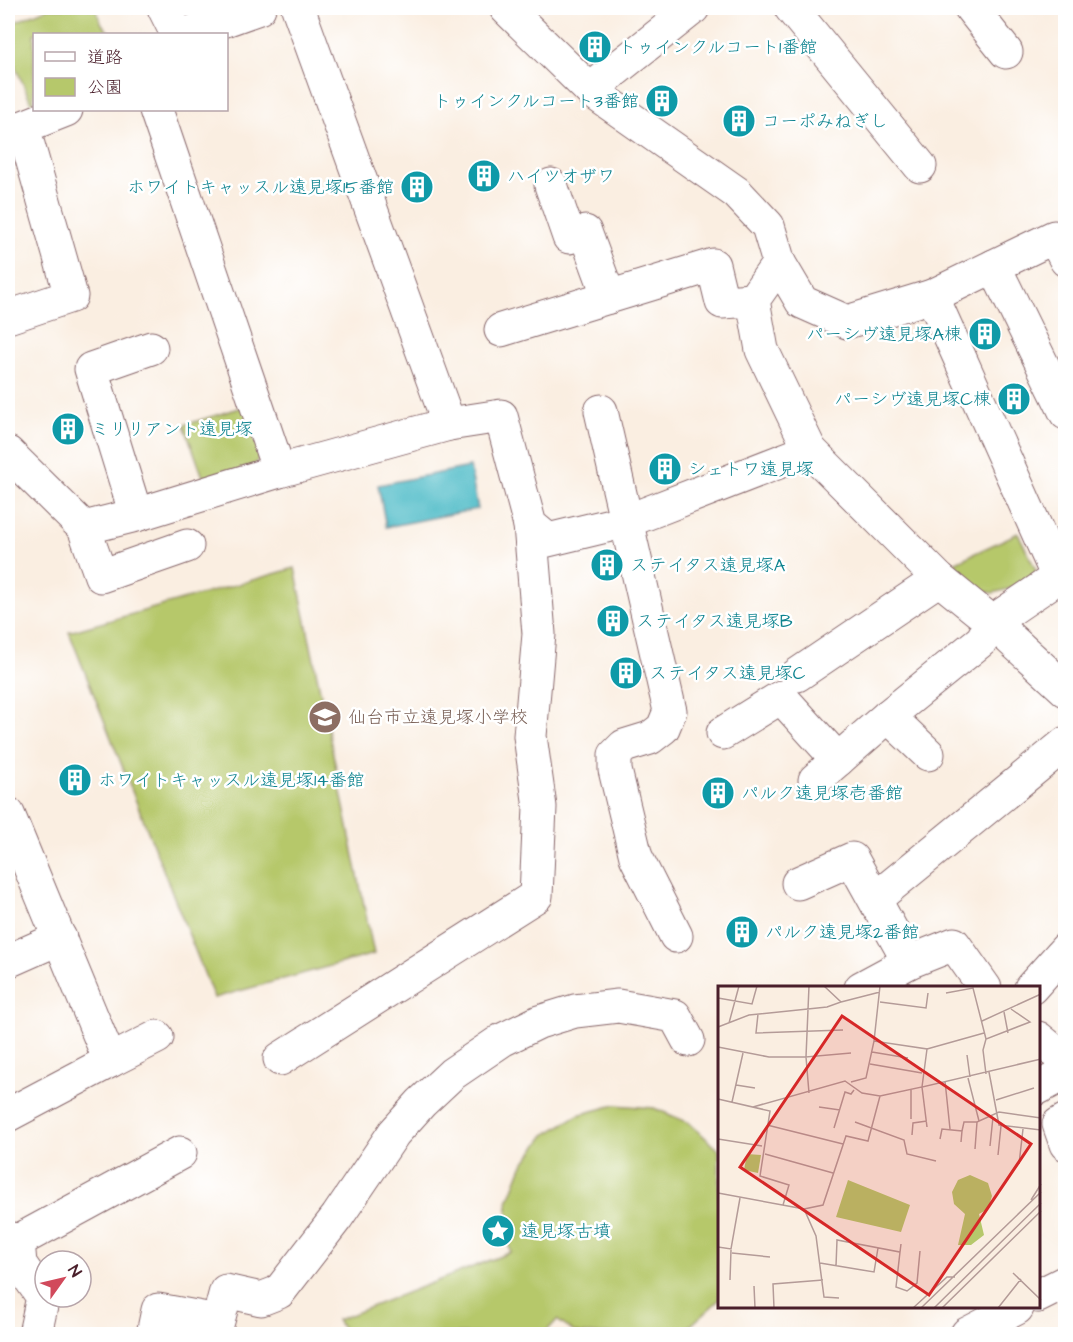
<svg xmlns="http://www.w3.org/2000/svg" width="1073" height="1342" viewBox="0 0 1073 1342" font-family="'Architects Daughter','Klee One',sans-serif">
  <rect width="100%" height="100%" fill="#fff"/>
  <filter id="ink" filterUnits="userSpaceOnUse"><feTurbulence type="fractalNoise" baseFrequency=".0167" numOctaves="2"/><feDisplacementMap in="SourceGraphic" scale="12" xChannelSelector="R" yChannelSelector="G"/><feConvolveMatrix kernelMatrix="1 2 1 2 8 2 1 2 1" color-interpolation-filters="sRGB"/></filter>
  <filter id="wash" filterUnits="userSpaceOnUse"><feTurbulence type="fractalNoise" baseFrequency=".008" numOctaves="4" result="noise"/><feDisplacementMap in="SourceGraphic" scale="24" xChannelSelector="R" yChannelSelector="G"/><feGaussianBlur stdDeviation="1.35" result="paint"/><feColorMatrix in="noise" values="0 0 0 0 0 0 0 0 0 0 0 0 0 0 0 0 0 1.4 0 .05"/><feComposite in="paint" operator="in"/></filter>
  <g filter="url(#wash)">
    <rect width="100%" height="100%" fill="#faeee1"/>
    <g fill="#b6c86b" stroke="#80744b" stroke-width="1.5">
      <polygon points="48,8 95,8 102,24 110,34 34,34 34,103 31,102 8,50 8,25"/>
      <polygon points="246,406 263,448 254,468 206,485 184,425"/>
      <polygon points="1018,533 1036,570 1032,583 993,593 978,590 954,563"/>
      <polygon points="295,568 374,954 214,998 69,632"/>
      <polygon points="615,1105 654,1108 689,1123 719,1150 719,1300 690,1326 669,1334 582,1334 574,1332 557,1320 544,1334 346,1334 337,1320 511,1252 507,1240 508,1202 522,1166 545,1135 578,1115"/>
    </g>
    <polygon fill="#4ebbc7" stroke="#4c6d79" stroke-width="1.5" points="470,467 478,509 386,527 378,485"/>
  </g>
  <g filter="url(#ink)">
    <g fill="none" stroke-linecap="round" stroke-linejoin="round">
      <g stroke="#88676b" stroke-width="35">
        <g id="minor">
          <polyline points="164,8 177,34"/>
          <polyline points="298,8 449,424"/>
          <polyline points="506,8 590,90 737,193 768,226 779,263 753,300 762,350 810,450 939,579 992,622 1058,577 1066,574"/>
          <polyline points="791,8 920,166"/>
          <polyline points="971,8 1006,52"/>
          <polyline points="186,34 259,8"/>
          <polyline points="590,90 693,8"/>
          <polyline points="156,110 279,471"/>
          <polyline points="551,185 569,237 585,232 609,297"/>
          <polyline points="779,263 802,302 847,322 932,296 1054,237 1066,260"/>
          <polyline points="994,266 1066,413"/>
          <polyline points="932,296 1058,577"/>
          <polyline points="8,317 71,296 23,127 66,110"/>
          <polyline points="501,330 713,265 722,302 753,300"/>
          <polyline points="601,411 670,711 663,728 650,738 624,746 615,755 615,770 636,857 676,936"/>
          <polyline points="8,453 84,528 136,515 279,471 449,424 501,416 530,525 548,540 627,521 810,450"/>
          <polyline points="136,515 91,369 151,348"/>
          <polyline points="84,528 101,576 187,546"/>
          <polyline points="797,675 939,579"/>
          <polyline points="888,716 928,754"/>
          <polyline points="723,733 781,697 838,760"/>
          <polyline points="815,780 888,716 982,640 992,622 1066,690"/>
          <polyline points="8,814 110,1061 157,1037"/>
          <polyline points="798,883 852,859 909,962 861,988"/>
          <polyline points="875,899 1066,743"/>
          <polyline points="8,961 60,938"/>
          <polyline points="909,962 954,944 985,988"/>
          <polyline points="1031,988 1066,949"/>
          <polyline points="1038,1038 1066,1061"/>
          <polyline points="280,1059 536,896 540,807 530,736 539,634 530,525"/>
          <polyline points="1038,1088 1066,1073"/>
          <polyline points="8,1115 110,1061"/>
          <polyline points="1066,1120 1059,1124 1066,1144"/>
          <polyline points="8,1238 18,1241 180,1153"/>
          <polyline points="18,1241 20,1264 43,1297 35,1334"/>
          <polyline points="1038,1296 1066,1282"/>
          <polyline points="153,1334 158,1310 218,1321 226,1291 261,1299 279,1292 337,1217 394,1133 421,1103 452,1074 502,1040 539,1022 575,1011 618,1006 675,1016 688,1040"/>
          <polyline points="967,1334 1017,1308"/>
        </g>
      </g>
      <use href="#minor" stroke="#fff" stroke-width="33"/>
    </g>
  </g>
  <defs>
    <g id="building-disc" transform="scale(1.725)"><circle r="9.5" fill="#0f9aa8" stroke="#fff"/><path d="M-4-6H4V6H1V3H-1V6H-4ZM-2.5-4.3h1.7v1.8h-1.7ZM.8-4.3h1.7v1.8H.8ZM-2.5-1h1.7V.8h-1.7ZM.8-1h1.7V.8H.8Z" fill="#fff"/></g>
    <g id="school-disc" transform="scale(1.725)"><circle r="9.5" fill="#8d6e63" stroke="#fff"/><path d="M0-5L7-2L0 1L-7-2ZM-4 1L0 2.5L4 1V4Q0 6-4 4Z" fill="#fff"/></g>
    <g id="sight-disc" transform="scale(1.725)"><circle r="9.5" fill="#0f9aa8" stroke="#fff"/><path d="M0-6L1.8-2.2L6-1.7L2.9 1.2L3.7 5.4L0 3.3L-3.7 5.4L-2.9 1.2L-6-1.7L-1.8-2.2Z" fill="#fff"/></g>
  </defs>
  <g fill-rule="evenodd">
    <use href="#building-disc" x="595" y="47"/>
    <use href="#building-disc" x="662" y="101"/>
    <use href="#building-disc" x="739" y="121"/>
    <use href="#building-disc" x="484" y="176"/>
    <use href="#building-disc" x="417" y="187"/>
    <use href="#building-disc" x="985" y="334"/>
    <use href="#building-disc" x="1014" y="399"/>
    <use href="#building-disc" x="68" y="429"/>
    <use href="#building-disc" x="665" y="469"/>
    <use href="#building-disc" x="607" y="565"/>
    <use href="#building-disc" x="613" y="621"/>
    <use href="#building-disc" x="626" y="673"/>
    <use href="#school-disc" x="325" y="717"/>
    <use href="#building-disc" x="75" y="780"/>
    <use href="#building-disc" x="718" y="793"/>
    <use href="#building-disc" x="742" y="932"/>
    <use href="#sight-disc" x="498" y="1231"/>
  </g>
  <g text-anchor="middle" stroke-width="5" stroke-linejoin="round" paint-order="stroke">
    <g font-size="18" fill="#0d838f" stroke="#fff" text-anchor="start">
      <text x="618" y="53">トゥインクルコート1番館</text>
      <text x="639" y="107" text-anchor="end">トゥインクルコート3番館</text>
      <text x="762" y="127">コーポみねぎし</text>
      <text x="507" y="182">ハイツオザワ</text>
      <text x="394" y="193" text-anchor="end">ホワイトキャッスル遠見塚15番館</text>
      <text x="962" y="340" text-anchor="end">パーシヴ遠見塚A棟</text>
      <text x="991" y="405" text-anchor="end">パーシヴ遠見塚C棟</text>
      <text x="91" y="435">ミリリアント遠見塚</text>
      <text x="688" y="475">シェトワ遠見塚</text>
      <text x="630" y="571">ステイタス遠見塚A</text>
      <text x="636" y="627">ステイタス遠見塚B</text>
      <text x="649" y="679">ステイタス遠見塚C</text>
      <text x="98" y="786">ホワイトキャッスル遠見塚14番館</text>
      <text x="741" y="799">パルク遠見塚壱番館</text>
      <text x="765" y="938">パルク遠見塚2番館</text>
      <text x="521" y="1237">遠見塚古墳</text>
    </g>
    <g font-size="18" fill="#785e54" stroke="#fff" text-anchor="start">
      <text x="348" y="723">仙台市立遠見塚小学校</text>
    </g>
  </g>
  <g transform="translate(718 986)">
    <rect width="322" height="322" fill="#faeee1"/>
    <path d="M29 168 43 169 40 187 26 184ZM252 189 270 197 274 210 270 223 261 228 266 249 253 259H240L247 228 236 218 234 206 240 194ZM130 194 192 219 183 246 118 231Z" fill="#b6c86b"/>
    <path fill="none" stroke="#b49b98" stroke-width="1.5" d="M91 0 88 71 133 67M228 7 255 2 268 53M0 12 34 18 39 0M123 16 162 6M162 16 208 22 210 7M286 26 290 47M40 28 38 47 125 44M264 35 323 8M11 37 21 0M0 41 31 29 109 21 123 16 106 0M156 55 162 0M0 61 51 71H88L91 107M209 63 266 47M154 66 190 72M249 69 252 91M152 78 204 87M271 86 281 139 323 144M268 88 265 64 268 53 312 36 293 23M250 92 261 135M227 95 232 143M18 99 37 102M0 113 52 125 42 190 71 199 65 219M278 114 316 102M14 116 25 67M35 121 127 95 144 107 162 110 204 101 209 63 156 55 148 92 133 96M101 121 122 124M193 133V104M137 136 186 154 189 168 218 175M49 139 125 158M209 141 204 101 323 73M116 142 127 106 133 108 136 104M244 145 246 136H259L281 126 323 132M194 149 195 137 209 135M0 153 44 160M222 153 224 143 244 145 243 156M272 160 275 131M257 163 259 136M47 168 115 187M280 169 283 140M301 178 305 143M0 207 86 223 98 250 106 311 121 312M313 214 323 198M86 223 105 219 128 150 150 155 162 110M0 261 13 263 22 212M182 266 178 301 189 305 199 297 202 265M14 267 52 271M102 277 156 286 160 262M118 280 119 254 182 266 183 258M295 287 323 314M12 294 13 264M36 300 37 322M56 322 55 298 105 294M195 322 229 291H237M203 322 323 206M216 322 323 217M224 322 323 225M280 322 303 293"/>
    <path fill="#d62828" fill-opacity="0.15" stroke="#d62828" stroke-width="3" d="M124 30 313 158 211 309 22 181Z"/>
    <rect width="322" height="322" fill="none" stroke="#4a1f2b" stroke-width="3"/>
  </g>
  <rect width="1073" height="1342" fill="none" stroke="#fff" stroke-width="30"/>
  <rect x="33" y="33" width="195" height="78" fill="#ffffff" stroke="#b7a5aa" stroke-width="1.5"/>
  <rect x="45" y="52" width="30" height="9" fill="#ffffff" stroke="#b7a5aa" stroke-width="1.5"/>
  <text x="87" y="63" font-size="18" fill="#4a1f2b">道路</text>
  <rect x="45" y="78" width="30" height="18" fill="#b6c86b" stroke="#b7a5aa" stroke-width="1.5"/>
  <text x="87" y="93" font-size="18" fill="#4a1f2b">公園</text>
  <g transform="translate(63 1279) rotate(56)"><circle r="28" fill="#ffffff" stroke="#b7a5aa" stroke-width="1.5"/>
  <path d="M0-4.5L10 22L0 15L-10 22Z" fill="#d1495b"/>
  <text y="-9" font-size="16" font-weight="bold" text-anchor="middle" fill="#4a1f2b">N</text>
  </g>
</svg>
